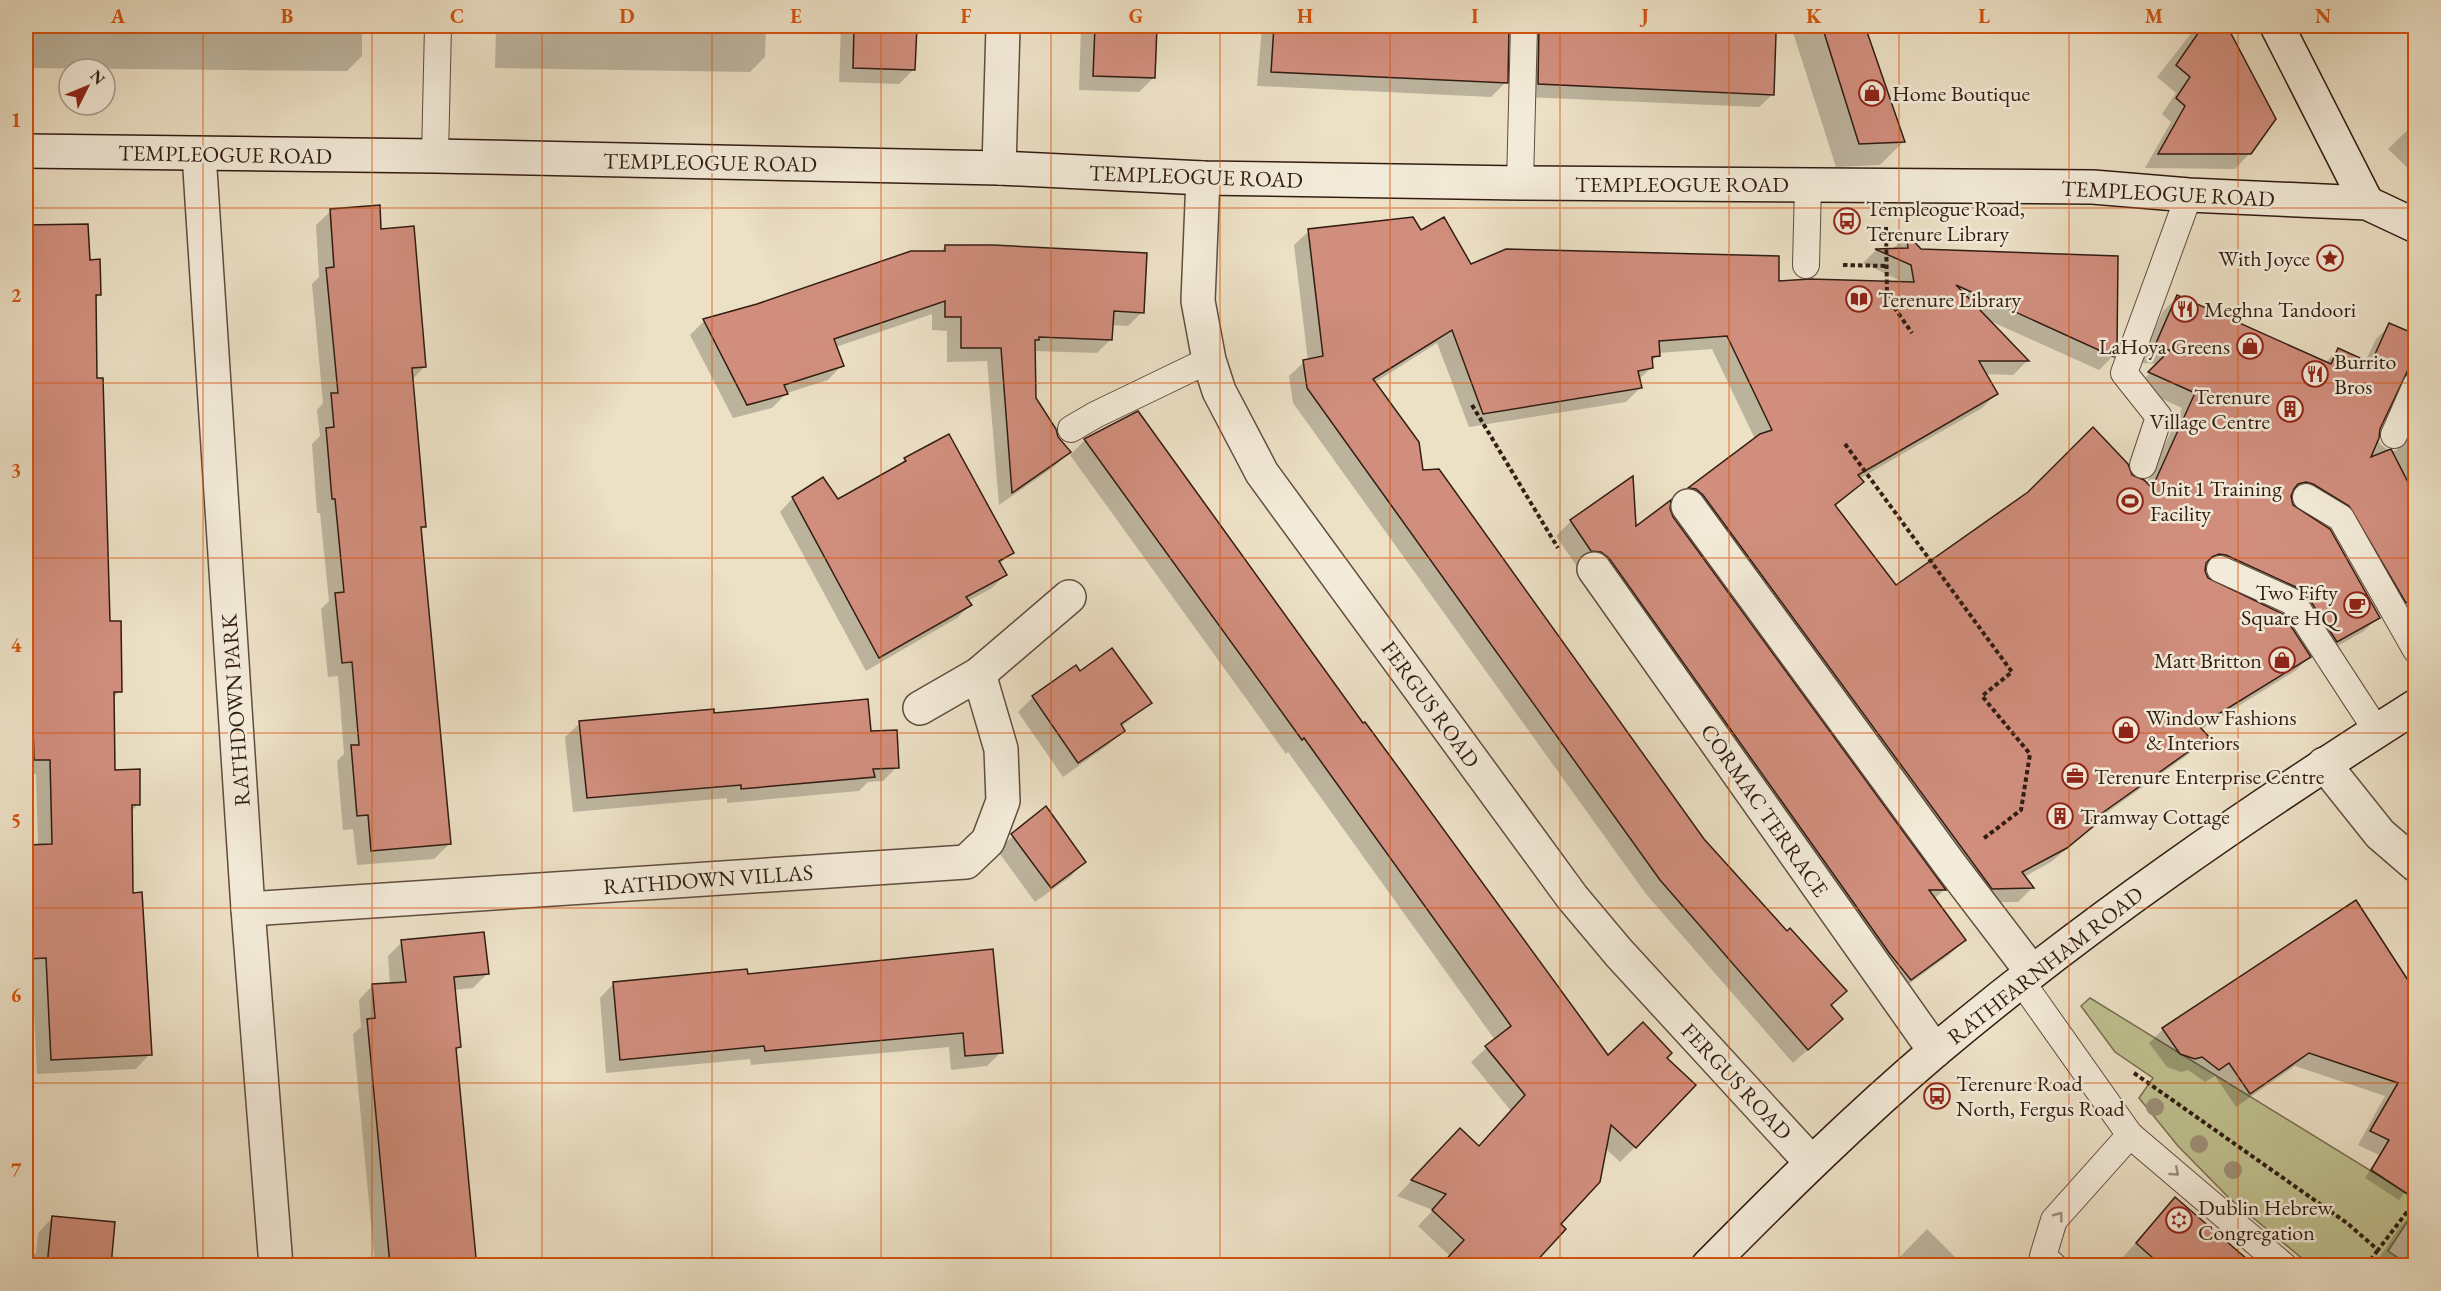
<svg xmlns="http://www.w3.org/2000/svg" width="2441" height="1291" viewBox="0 0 2441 1291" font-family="'EB Garamond',serif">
  <rect width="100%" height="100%" fill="#ece0c5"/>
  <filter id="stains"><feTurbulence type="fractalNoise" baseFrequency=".00333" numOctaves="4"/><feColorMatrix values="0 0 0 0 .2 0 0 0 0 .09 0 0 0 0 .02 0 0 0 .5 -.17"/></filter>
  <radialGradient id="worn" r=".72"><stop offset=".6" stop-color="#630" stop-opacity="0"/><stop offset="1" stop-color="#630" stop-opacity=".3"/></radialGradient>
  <polygon fill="#bfc08f" stroke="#786e50" stroke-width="1.5" points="2090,998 2407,1193 2415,1202 2415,1210 2388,1251 2409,1265 2310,1265 2228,1197 2178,1146 2139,1098 2153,1078 2115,1052 2081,1006"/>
  <g fill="#0003">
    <polygon points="26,26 362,26 362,56 347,71 26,68"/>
    <polygon points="496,26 766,26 765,57 750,72 495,68"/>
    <polygon points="841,26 916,26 914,69 899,84 839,82"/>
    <polygon points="1081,26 1154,26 1154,77 1139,92 1079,90"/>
    <polygon points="1262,26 1508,26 1506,82 1491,97 1257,86"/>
    <polygon points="1525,26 1584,26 1773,94 1759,107 1525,97"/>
    <polygon points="1791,26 1864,26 1903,142 1880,165 1836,167"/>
    <polygon points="2197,26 2225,26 2275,119 2250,153 2235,169 2145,168 2171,122 2162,114 2176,93 2157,77"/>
    <polygon points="2416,122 2416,176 2388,149"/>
    <polygon points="331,211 380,231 425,366 412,380 425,526 420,531 449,844 434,859 357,865 353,829 343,830 337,761 344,754 338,676 328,677 321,609 329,601 320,513 317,513 312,444 320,436 317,410 323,403 312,284 319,277 316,225"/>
    <polygon points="87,226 88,261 100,294 94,300 96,380 109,622 120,691 112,699 113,772 138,804 130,813 131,895 150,1054 136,1069 37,1074 32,972 26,972 26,847 38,846 36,774 26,774 26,227"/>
    <polygon points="1309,231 1420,232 1470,266 1778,283 1898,283 1897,279 1863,263 1876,250 1892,250 1906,235 1920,250 2113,356 2099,370 1988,320 2027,361 2013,375 1985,374 1996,394 1982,408 1859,479 1862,482 1834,507 1895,587 2131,476 2146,485 2182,408 2136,387 2159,364 2140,363 2163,311 2178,297 2325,363 2338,350 2365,362 2376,339 2390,325 2416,336 2416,394 2408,385 2400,384 2379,429 2378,436 2380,444 2388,450 2396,451 2416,408 2416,591 2386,606 2335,520 2299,498 2289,495 2292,506 2378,617 2364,631 2322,655 2292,608 2211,569 2204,568 2207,579 2309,657 2295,671 2200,730 2207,737 2193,751 2091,824 2093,825 2078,839 2051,862 2024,877 2032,888 2018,902 1978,902 1675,502 1688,489 1755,439 1712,349 1658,353 1651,364 1651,368 1638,380 1640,388 1626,402 1469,427 1437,343 1374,383 1421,472 1830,1006 1827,1033 1793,1063 1646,894 1293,403 1289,376 1304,362 1308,361 1294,245"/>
    <polygon points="945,247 1142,312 1128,326 1111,325 1111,339 1097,353 1034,351 1035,398 1057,438 1069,452 1055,466 999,505 987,361 947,362 947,331 932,330 932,314 836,347 842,365 828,380 787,393 772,408 733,418 690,335 704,321 939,253"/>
    <polygon points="1085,440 1363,725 1608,1057 1665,1058 1635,1147 1620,1162 1605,1148 1450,1256 1418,1226 1433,1210 1397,1196 1445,1145 1478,1147 1511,1111 1471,1062 1495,1040 1288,752 1286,754 1070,455"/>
    <polygon points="905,459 1012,552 999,565 1005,575 992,588 968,601 970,605 957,618 866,671 780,512 793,498 838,501 896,469"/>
    <polygon points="1672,518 1944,890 1934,899 1964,940 1949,955 1895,994 1586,566 1576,565 1556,536 1571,521 1634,529"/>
    <polygon points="1075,667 1079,673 1150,703 1121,727 1123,730 1108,745 1063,777 1018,712 1033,697"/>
    <polygon points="713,715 870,733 897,767 883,781 868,782 859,791 727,803 727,798 573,812 565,737 580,723"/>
    <polygon points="1045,808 1084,862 1070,877 1035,902 997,850"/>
    <polygon points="2356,903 2416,994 2416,1138 2405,1151 2416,1157 2416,1178 2399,1200 2365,1178 2379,1155 2358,1145 2385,1096 2295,1066 2236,1107 2215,1076 2205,1082 2188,1070 2181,1072 2167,1067 2149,1043 2163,1029"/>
    <polygon points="402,942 488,973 473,988 454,990 459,1047 455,1051 475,1266 375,1266 353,1034 361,1027 359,1000 373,985 390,985 388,956"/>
    <polygon points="992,951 1001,1052 987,1066 951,1070 949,1047 751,1065 750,1059 606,1073 600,998 614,983 746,976"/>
    <polygon points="2175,1199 2253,1266 2115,1266"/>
    <polygon points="2416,1211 2416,1266 2374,1266 2400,1226"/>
    <polygon points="52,1218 110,1256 209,1266 26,1266 26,1253 36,1254 38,1233"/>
    <polygon points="1927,1229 1964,1266 1891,1266"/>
  </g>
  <g fill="#d18e7d" stroke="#321c12" stroke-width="1.5">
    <polygon points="854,26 917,26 915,70 853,68"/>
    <polygon points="1095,26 1157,26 1155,78 1093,76"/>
    <polygon points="1274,26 1509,26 1508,83 1271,72"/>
    <polygon points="1539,26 1596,26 1776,33 1774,95 1538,84"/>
    <polygon points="1822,26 1865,26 1905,142 1859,144"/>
    <polygon points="2203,26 2227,26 2276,119 2251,154 2158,154 2185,106 2176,98 2190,77 2176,65"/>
    <polygon points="380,205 381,229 414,226 426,367 412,368 426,527 421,527 451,844 371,851 368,815 357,816 351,745 359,745 352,662 342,663 335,593 344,592 335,499 332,499 326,428 334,427 331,393 338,393 326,268 334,267 330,209"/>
    <polygon points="1413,217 1421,230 1444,217 1471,264 1506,249 1779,256 1779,281 1810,279 1914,282 1911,265 1875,249 1908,248 1906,233 1921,249 2118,256 2117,349 2114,357 1956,285 2029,361 1979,361 1998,394 1858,475 1864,482 1835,505 1896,585 2028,492 2093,427 2128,464 2132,475 2144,480 2152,488 2195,393 2148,372 2170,350 2153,350 2177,295 2331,364 2338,348 2371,363 2389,323 2415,334 2415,355 2380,429 2379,438 2371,457 2391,449 2415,496 2415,597 2406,603 2349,506 2313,484 2306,482 2298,484 2294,489 2291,496 2293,505 2330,529 2380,618 2337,642 2306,594 2300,589 2226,555 2219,554 2212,557 2206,563 2205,571 2208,578 2283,614 2311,657 2199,726 2209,737 2091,821 2095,825 2067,848 2022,872 2034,888 1992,889 1703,495 1696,489 1688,488 1760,434 1772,430 1727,336 1659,341 1660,356 1652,357 1653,368 1638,371 1642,388 1483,414 1452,330 1373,379 1419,442 1423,470 1439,469 1704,839 1787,931 1790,928 1847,991 1831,1005 1843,1019 1808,1050 1660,880 1307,388 1303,360 1323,356 1308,229"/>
    <polygon points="88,224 90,260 100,259 101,295 96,295 97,378 103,378 110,621 121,621 122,692 114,692 115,770 140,769 140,805 132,805 133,893 142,892 152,1055 51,1060 46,958 26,959 26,845 52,844 50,760 34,760 26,475 26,225"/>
    <polygon points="945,245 993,245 1147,253 1144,313 1114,311 1112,340 1039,337 1039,340 1035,340 1036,398 1056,429 1058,437 1071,452 1012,493 1001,348 961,348 961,317 945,317 945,301 834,339 844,366 784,385 788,394 747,405 703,319 757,304 911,251 945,251"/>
    <polygon points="1138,411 1363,723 1365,722 1390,756 1608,1055 1643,1022 1672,1053 1667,1058 1696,1085 1636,1148 1611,1125 1600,1182 1561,1224 1566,1229 1532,1266 1440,1266 1464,1240 1432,1210 1446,1194 1411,1180 1460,1128 1479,1146 1525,1095 1485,1046 1511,1026 1304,738 1302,740 1084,439"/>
    <polygon points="949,434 1014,553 999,561 1007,575 966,597 972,605 879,658 792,497 823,477 838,499 906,461 904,458"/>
    <polygon points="1633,476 1636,526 1671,500 1670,509 1673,517 1946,890 1929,890 1966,940 1911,980 1890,954 1609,558 1601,552 1591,551 1570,520"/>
    <polygon points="1112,648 1152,703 1121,724 1125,731 1078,763 1032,696 1076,665 1080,671"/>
    <polygon points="868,699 871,731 897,730 899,768 873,769 875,777 741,789 741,785 587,798 579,721 714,709 714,713"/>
    <polygon points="1046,806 1086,862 1051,888 1011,834"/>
    <polygon points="2356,900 2415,991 2415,1199 2371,1170 2389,1140 2370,1131 2398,1083 2309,1053 2250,1094 2229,1063 2219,1070 2202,1057 2195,1059 2180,1054 2162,1028"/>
    <polygon points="484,932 489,974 454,977 461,1047 456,1048 476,1258 390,1265 367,1019 375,1018 372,984 406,982 401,940"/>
    <polygon points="993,949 1003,1053 965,1056 963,1033 765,1051 764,1046 620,1060 613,982 747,969 748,974"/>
    <polygon points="2175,1197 2255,1266 2162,1266 2136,1243"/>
    <polygon points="52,1216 115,1222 111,1266 47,1266"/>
  </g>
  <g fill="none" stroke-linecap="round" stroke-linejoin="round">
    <g stroke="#604d3f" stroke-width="28">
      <g id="lane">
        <polyline points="435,156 438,26"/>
        <polyline points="1520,183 1524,26"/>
        <polyline points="1806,265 1808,185"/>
        <polyline points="1071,429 1095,415 1209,360"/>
        <polyline points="2394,435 2416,385"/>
        <polyline points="2143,465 2159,417 2124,373 2189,195"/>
        <polyline points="2306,497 2341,518 2416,650"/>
        <polyline points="2220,569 2293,602 2377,731"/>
        <polyline points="2021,981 2130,1135 2284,1266"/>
        <polyline points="2054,1266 2043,1256 2054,1220 2130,1135"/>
      </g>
    </g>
    <g stroke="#604d3f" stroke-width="36">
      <g id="street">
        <polyline points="199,154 248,909 276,1266"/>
        <polyline points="999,168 1003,26"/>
        <polyline points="1203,178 1198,301 1209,360 1219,391 1262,473 1572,897 1619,953 1811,1162"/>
        <polyline points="1688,506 1951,866 2032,972"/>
        <polyline points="1594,569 1935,1051"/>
        <polyline points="920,708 979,674 1069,597"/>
        <polyline points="2324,764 2380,834 2416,865"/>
        <polyline points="248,909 966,862 988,841 1003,801 1001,749 979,674"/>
      </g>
    </g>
    <g stroke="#321c12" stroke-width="36">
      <g id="secondary">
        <polyline points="2277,26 2367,203"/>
        <polyline points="26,151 435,156 999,168 1203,178 1520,183 2093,187 2189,195 2367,203 2416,226"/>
        <path d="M1708 1266C1782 1191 1856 1118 1936 1050 2087 923 2249 812 2416 706"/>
      </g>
    </g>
    <g stroke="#321c12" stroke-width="4" stroke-dasharray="4.5 3" stroke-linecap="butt">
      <polyline points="1886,227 1887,297 1912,333"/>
      <polyline points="1843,265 1887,266"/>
      <polyline points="1472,405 1558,548"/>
      <polyline points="1845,444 2012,672 1982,696 2030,754 2021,810 1983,839"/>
      <polyline points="2134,1073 2347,1223 2378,1250 2413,1204"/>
      <polyline points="2366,1266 2378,1250"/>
    </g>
    <use href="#lane" stroke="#f3ebd9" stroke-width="26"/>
    <use href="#street" stroke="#f3ebd9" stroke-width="33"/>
    <use href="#secondary" stroke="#f3ebd9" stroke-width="33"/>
  </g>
  <g fill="#9d8f77">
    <circle cx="2155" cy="1107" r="9"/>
    <circle cx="2199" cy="1144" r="9"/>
    <circle cx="2233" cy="1170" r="9"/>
  </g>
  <defs><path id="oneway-chevron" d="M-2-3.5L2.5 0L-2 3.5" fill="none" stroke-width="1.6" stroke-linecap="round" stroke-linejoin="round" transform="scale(1.5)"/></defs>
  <g stroke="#9c8e7f">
    <use href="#oneway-chevron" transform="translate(2175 1172) rotate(41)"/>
    <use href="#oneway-chevron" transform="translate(2059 1216) rotate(-53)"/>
  </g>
  <path fill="none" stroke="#d6530d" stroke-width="1.5" stroke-opacity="0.55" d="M203 26V1266M372 26V1266M542 26V1266M712 26V1266M881 26V1266M1051 26V1266M1220 26V1266M1390 26V1266M1560 26V1266M1729 26V1266M1899 26V1266M2069 26V1266M2238 26V1266M26 208H2416M26 383H2416M26 558H2416M26 733H2416M26 908H2416M26 1083H2416"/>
  <defs>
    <g id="shop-ring" transform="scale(1.35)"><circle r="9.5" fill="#f3ebd9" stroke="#8f2418" stroke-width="1.5"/><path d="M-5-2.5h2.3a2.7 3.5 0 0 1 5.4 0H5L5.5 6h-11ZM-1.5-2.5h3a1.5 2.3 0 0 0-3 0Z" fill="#8f2418"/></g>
    <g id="bus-ring" transform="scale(1.35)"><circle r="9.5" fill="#f3ebd9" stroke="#8f2418" stroke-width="1.5"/><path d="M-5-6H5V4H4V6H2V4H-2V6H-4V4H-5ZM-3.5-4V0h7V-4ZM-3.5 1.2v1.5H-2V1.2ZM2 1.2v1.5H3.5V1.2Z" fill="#8f2418"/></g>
    <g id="sight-ring" transform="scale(1.35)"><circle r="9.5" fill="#f3ebd9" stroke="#8f2418" stroke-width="1.5"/><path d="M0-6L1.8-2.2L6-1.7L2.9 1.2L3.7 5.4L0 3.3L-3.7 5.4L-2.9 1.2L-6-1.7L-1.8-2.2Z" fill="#8f2418"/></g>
    <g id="library-ring" transform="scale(1.35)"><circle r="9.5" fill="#f3ebd9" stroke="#8f2418" stroke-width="1.5"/><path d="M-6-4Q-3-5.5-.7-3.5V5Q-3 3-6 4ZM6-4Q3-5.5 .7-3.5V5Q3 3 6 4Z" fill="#8f2418"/></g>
    <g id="restaurant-ring" transform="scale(1.35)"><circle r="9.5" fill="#f3ebd9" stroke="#8f2418" stroke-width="1.5"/><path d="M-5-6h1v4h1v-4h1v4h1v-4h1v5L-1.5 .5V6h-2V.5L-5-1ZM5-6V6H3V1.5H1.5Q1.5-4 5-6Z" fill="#8f2418"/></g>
    <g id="building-ring" transform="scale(1.35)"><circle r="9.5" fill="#f3ebd9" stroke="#8f2418" stroke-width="1.5"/><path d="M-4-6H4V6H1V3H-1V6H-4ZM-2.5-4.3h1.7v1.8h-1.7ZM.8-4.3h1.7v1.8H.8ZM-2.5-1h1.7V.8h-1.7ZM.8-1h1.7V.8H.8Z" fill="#8f2418"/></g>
    <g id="stadium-ring" transform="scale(1.35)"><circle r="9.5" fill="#f3ebd9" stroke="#8f2418" stroke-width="1.5"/><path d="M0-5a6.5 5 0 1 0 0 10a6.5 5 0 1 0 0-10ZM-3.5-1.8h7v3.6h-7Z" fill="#8f2418"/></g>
    <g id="cafe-ring" transform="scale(1.35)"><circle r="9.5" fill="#f3ebd9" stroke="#8f2418" stroke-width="1.5"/><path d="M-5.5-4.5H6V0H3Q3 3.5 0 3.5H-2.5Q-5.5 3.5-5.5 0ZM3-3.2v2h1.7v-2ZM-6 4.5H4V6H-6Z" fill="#8f2418"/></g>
    <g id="office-ring" transform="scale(1.35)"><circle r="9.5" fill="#f3ebd9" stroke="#8f2418" stroke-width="1.5"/><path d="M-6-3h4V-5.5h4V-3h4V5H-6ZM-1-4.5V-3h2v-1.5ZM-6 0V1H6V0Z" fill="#8f2418"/></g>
    <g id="synagogue-ring" transform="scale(1.35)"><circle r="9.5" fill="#f3ebd9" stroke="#8f2418" stroke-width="1.5"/><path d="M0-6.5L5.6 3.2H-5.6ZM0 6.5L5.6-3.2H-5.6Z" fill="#8f2418"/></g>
  </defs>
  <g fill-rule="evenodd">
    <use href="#shop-ring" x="1872" y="93"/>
    <use href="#bus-ring" x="1847" y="221"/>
    <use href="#sight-ring" x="2330" y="258"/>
    <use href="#library-ring" x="1859" y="299"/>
    <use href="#restaurant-ring" x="2185" y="309"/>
    <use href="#shop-ring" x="2250" y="346"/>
    <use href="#restaurant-ring" x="2315" y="374"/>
    <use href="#building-ring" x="2290" y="409"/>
    <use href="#stadium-ring" x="2130" y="501"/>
    <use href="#cafe-ring" x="2357" y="605"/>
    <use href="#shop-ring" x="2282" y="660"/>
    <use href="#shop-ring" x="2126" y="730"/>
    <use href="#office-ring" x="2075" y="776"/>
    <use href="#building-ring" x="2060" y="816"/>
    <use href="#bus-ring" x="1937" y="1096"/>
    <use href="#synagogue-ring" x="2179" y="1220"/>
  </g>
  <g text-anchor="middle" stroke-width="5" stroke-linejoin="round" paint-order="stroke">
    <g font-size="22" fill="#321c12" stroke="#f3ebd9" text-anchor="start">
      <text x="1892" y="101">Home Boutique</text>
      <text x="1866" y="216">Templeogue Road,<tspan x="1866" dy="25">Terenure Library</tspan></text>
      <text x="2310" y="266" text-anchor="end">With Joyce</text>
      <text x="1878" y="307">Terenure Library</text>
      <text x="2204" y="317">Meghna Tandoori</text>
      <text x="2230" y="354" text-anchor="end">LaHoya Greens</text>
      <text x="2334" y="369">Burrito<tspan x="2334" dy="25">Bros</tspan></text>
      <text x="2270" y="404" text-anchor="end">Terenure<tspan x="2270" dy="25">Village Centre</tspan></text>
      <text x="2150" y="496">Unit 1 Training<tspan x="2150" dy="25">Facility</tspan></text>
      <text x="2338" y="600" text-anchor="end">Two Fifty<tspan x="2338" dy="25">Square HQ</tspan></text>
      <text x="2262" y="668" text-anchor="end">Matt Britton</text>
      <text x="2146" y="725">Window Fashions<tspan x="2146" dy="25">&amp; Interiors</tspan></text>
      <text x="2094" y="784">Terenure Enterprise Centre</text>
      <text x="2080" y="824">Tramway Cottage</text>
      <text x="1956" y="1091">Terenure Road<tspan x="1956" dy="25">North, Fergus Road</tspan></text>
      <text x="2198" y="1215">Dublin Hebrew<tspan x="2198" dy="25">Congregation</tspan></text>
    </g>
    <g font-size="22" fill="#321c12" stroke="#f3ebd9">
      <text transform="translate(225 154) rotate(1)" y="8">TEMPLEOGUE ROAD</text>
      <text transform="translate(710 162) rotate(1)" y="8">TEMPLEOGUE ROAD</text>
      <text transform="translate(1196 176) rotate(2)" y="8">TEMPLEOGUE ROAD</text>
      <text x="1682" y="192">TEMPLEOGUE ROAD</text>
      <text transform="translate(2168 193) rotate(3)" y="8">TEMPLEOGUE ROAD</text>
      <text transform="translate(1431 704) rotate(54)" y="8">FERGUS ROAD</text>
      <text transform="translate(235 710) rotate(-94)" y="8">RATHDOWN PARK</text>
      <text transform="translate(1765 810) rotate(55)" y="8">CORMAC TERRACE</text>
      <text transform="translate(708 879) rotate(-4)" y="8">RATHDOWN VILLAS</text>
      <text transform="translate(2045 965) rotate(-38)" y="8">RATHFARNHAM ROAD</text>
      <text transform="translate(1737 1081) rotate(47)" y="8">FERGUS ROAD</text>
    </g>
  </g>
  <rect width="2441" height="1291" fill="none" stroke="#ece0c5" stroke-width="66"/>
  <g transform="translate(87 87) rotate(47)"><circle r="28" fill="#f3ebd9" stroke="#a69889" stroke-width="1.5"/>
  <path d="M0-4.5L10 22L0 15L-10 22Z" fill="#8f2418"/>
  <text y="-9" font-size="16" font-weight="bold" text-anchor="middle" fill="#321c12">N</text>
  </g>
  <rect x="33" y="33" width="2375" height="1225" fill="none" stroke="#d6530d" stroke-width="2"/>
  <g font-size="20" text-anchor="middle" font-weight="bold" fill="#d6530d">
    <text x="118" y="23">A</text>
    <text x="287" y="23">B</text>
    <text x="457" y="23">C</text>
    <text x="627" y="23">D</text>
    <text x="796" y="23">E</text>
    <text x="966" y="23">F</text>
    <text x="1136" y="23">G</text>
    <text x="1305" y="23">H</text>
    <text x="1475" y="23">I</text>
    <text x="1645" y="23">J</text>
    <text x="1814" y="23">K</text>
    <text x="1984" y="23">L</text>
    <text x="2154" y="23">M</text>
    <text x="2323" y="23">N</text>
    <text x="16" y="127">1</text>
    <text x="16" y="302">2</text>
    <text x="16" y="477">3</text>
    <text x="16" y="652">4</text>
    <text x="16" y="827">5</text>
    <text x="16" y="1002">6</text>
    <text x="16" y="1177">7</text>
  </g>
  <rect width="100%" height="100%" filter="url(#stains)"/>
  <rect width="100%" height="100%" fill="url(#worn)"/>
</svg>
